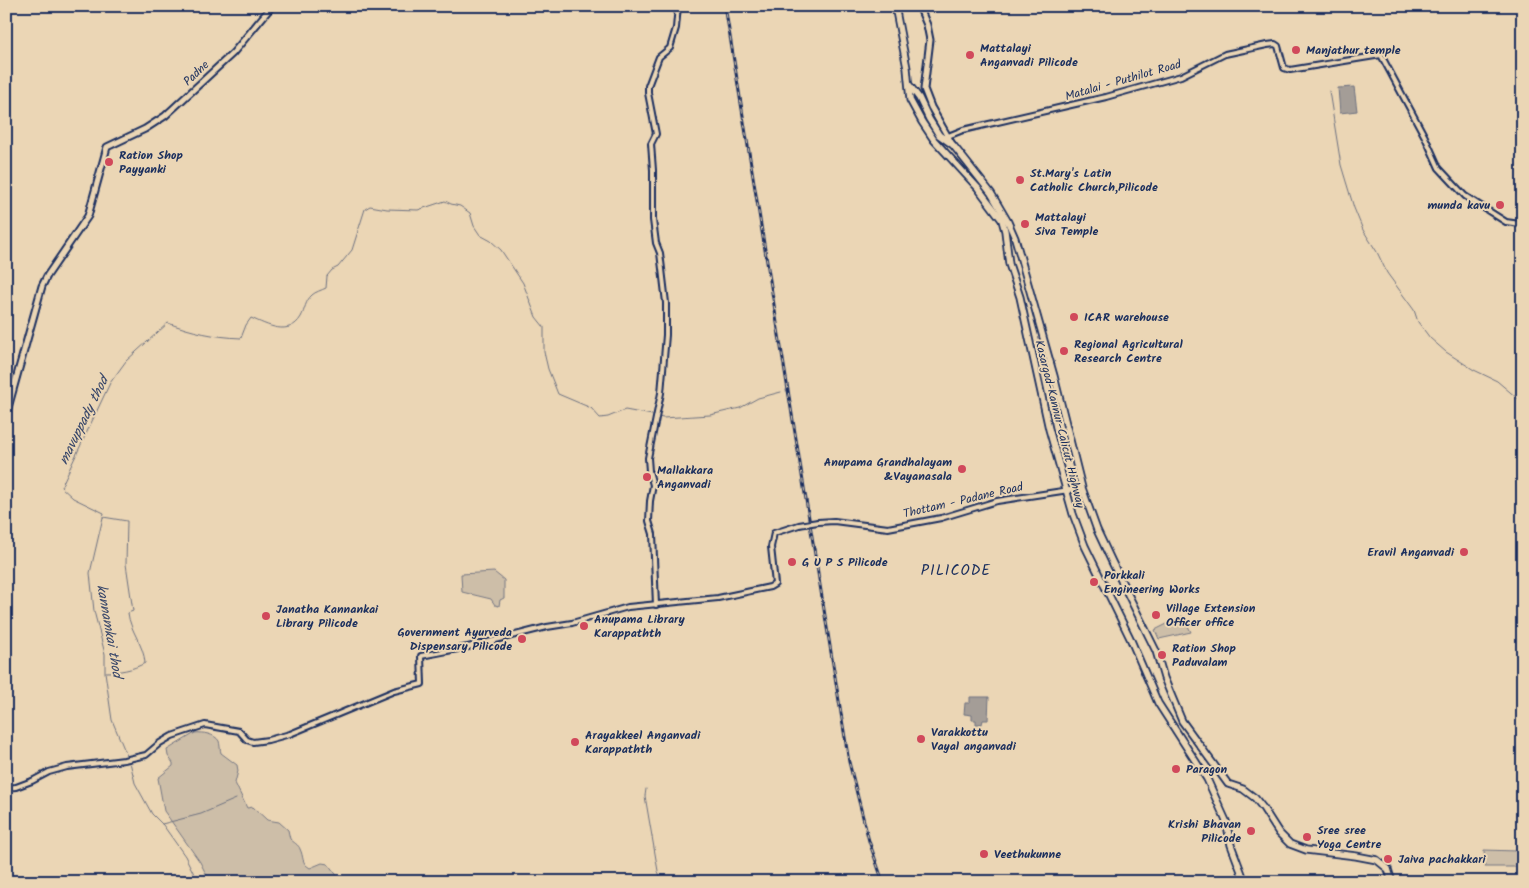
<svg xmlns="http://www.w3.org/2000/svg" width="1529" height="888" viewBox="0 0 1529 888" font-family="Kalam,sans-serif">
  <rect width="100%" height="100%" fill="#ebd6b5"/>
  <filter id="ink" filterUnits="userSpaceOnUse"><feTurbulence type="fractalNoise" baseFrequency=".02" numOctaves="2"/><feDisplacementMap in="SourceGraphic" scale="10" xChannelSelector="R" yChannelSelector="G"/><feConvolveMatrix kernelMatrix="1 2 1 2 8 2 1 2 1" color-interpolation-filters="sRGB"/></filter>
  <g filter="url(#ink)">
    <g fill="#cdbea8" stroke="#747683">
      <polygon points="494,572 504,580 504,598 500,600 499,606 495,605 491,599 462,592 461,574"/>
      <polygon points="1183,616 1191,632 1159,639 1155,630"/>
      <path d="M195 733C202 732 215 734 219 741 220 744 220 750 221 753L237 765 238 771 235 783 247 808 253 807 267 820 279 822 288 830 290 839C293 842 299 845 300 849 304 857 301 863 310 868L322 863 328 864 342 882H210L200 862 164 811 158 778 173 766V763L168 756 167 750Z"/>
      <polygon points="1484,850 1517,851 1518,867 1485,867"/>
    </g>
    <g fill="#a49d97" stroke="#6d7180">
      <polygon points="1354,87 1357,111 1340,113 1338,88"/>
      <polygon points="970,697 989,697 988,720 983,720 982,724 976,724 976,720 972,720 972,715 964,714 965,703 970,703"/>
    </g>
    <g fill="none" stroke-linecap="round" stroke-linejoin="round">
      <g stroke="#6d7180" stroke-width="1">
        <polyline points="1329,91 1341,165 1354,208 1363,230 1377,252 1387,273 1414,310 1418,322 1430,338 1446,352 1474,370 1497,381 1523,403"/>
        <polyline points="786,391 786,390"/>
        <polyline points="658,417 663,418 710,415 740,408 758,398 781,392"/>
        <path d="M103 517 127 521 126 564 133 611 128 613C130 631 144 645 145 663 132 670 120 672 106 672"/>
        <path d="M127 756 112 720 105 672V654L94 611 90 573 104 513 73 498 61 487 110 383 126 361 168 323C192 332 215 337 241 338L246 325 251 318C267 325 289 337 301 317 305 310 305 301 312 295 315 292 322 290 326 288L327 276 332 270 338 267 352 250 365 209 370 206 387 209 418 210 445 201 451 204 460 206 470 213 474 226 480 235 491 241 501 250 523 283 536 317 544 327V352L548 369 558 394 591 408 600 418 608 417 625 410 652 415"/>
        <polyline points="130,762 135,783 152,814 163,825 185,856 198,882"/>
        <polyline points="646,789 645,796 658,871 662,882"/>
        <polyline points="162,824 201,814 236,799"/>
      </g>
      <g stroke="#1b2f5e" stroke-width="8">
        <g id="minor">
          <polyline points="948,136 963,130 1106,97 1181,76 1225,54 1267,45 1275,44 1278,46 1284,68 1290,70 1381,55 1425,137 1439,168 1465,196 1506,222 1520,224 1523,227"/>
          <polyline points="818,522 834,521 888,528 941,518 997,501 1082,488"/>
          <polyline points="656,605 653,534 649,521 650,501 653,485 649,471 648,458 661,393 666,335 666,303 662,269 660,253 656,243 653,220 653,170 651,144 656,134 648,93 648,86 659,57 670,48 676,28 678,6"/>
          <polyline points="6,788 16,787 32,781 49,772 67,767 124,760 146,755 160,743 172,736 205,725 239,731 247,740 253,742 268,740 290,734 394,691 422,684 421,656 468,647 547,627 572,623 628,607 718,598 770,587 775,584 771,547 774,533 799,525"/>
          <polyline points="6,879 8,882"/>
        </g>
      </g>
      <g stroke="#1b2f5e" stroke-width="9">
        <g id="major">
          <polyline points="919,6 927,25 930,40 924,89 931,107 952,144"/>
          <polyline points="6,415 42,286 47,276 88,216 107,147 145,129 165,116 233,53 272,6"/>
        </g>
      </g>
      <g stroke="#1b2f5e" stroke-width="9">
        <g id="highway">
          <polyline points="895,6 907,68 910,100 922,122 934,140 978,188 1002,220 1005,231 1009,264 1020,297 1049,429 1073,514 1085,546 1130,638 1158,703 1207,779 1226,821 1231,845 1245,882"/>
          <polyline points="910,86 919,98 929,119 939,135 953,145 991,193 1008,222 1015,238 1054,376 1082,488 1097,530 1112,562 1156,651 1164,678 1182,721 1228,784 1243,789 1255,798 1263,808 1279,833 1290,844 1306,850 1356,856 1377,860 1388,869 1392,882"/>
        </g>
      </g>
      <use href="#minor" stroke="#ebd6b5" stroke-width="4"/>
      <use href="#major" stroke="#ebd6b5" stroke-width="5"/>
      <use href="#highway" stroke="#ebd6b5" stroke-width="5.5"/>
      <g stroke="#1b2f5e" stroke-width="3">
        <polyline id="rail" points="725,6 849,762 869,841 883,882"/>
      </g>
      <use href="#rail" stroke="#ebd6b5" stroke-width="1" stroke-dasharray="4" stroke-linecap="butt"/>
      <g stroke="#1b2f5e" stroke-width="8" stroke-linecap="butt">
        <polyline id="minor-bridge" points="799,525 818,522"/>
      </g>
      <use href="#minor-bridge" stroke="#ebd6b5" stroke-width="4"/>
    </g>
  </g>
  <g fill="#d1495b" stroke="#ebd6b5" stroke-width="2">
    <circle cx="1296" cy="50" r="5"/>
    <circle cx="970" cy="55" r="5"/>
    <circle cx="109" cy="162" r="5"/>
    <circle cx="1020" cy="180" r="5"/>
    <circle cx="1500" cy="205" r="5"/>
    <circle cx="1025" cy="224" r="5"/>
    <circle cx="1074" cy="317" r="5"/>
    <circle cx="1064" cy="351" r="5"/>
    <circle cx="962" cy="469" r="5"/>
    <circle cx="647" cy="477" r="5"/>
    <circle cx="1464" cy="552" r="5"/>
    <circle cx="792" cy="562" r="5"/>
    <circle cx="1094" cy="582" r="5"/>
    <circle cx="1156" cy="615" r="5"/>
    <circle cx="266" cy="616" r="5"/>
    <circle cx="584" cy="626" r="5"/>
    <circle cx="522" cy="639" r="5"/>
    <circle cx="1162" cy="655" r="5"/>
    <circle cx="921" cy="739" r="5"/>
    <circle cx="575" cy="742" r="5"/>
    <circle cx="1176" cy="769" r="5"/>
    <circle cx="1251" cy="831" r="5"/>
    <circle cx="1307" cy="837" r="5"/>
    <circle cx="984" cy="854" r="5"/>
    <circle cx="1388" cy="859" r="5"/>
  </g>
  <g text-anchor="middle" stroke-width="4" stroke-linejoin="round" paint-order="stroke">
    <g font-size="12" font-weight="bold" fill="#1b2f5e" stroke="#ebd6b5" text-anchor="start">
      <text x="980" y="52">Mattalayi<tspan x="980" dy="14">Anganvadi Pilicode</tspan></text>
      <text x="1306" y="54">Manjathur temple</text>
      <text x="119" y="159">Ration Shop<tspan x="119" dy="14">Payyanki</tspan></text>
      <text x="1030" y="177">St.Mary's Latin<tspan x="1030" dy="14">Catholic Church,Pilicode</tspan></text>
      <text x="1490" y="209" text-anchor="end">munda kavu</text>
      <text x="1035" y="221">Mattalayi<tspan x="1035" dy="14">Siva Temple</tspan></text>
      <text x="1084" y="321">ICAR warehouse</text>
      <text x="1074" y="348">Regional Agricultural<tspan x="1074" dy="14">Research Centre</tspan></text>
      <text x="952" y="466" text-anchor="end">Anupama Grandhalayam<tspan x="952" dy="14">&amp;Vayanasala</tspan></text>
      <text x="657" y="474">Mallakkara<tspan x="657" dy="14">Anganvadi</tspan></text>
      <text x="1454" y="556" text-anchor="end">Eravil Anganvadi</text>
      <text x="802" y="566">G U P S Pilicode</text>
      <text x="1104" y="579">Porkkali<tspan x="1104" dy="14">Engineering Works</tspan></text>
      <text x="1166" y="612">Village Extension<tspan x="1166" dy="14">Officer office</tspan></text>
      <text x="276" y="613">Janatha Kannankai<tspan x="276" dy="14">Library Pilicode</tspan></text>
      <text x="594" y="623">Anupama Library<tspan x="594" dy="14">Karappathth</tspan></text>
      <text x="512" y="636" text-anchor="end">Government Ayurveda<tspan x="512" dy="14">Dispensary Pilicode</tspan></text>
      <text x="1172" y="652">Ration Shop<tspan x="1172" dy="14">Paduvalam</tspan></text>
      <text x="931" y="736">Varakkottu<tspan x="931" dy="14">Vayal anganvadi</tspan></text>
      <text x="585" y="739">Arayakkeel Anganvadi<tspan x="585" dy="14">Karappathth</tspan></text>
      <text x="1186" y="773">Paragon</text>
      <text x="1241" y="828" text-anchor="end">Krishi Bhavan<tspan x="1241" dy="14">Pilicode</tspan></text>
      <text x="1317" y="834">Sree sree<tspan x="1317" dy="14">Yoga Centre</tspan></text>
      <text x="994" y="858">Veethukunne</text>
      <text x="1398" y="863">Jaiva pachakkari</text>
    </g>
    <g font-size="12" fill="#1b2f5e" stroke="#ebd6b5">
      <text transform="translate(196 73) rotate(-44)" y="4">Padne</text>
      <text transform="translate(1123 80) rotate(-16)" y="4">Matalai - Puthilot Road</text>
      <text transform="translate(1060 424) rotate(76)" y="4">Kasargod-Kannur-Calicut Highway</text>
      <text transform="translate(963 500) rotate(-13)" y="4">Thottam - Padane Road</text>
    </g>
    <g font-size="14" font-style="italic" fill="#364569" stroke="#ebd6b5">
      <text transform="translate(83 420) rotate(-64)" y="5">mavuppady thod</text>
      <text transform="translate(110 631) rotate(80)" y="5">kannamkai thod</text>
    </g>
    <g font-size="15" letter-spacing="1" fill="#1b2f5e" stroke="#ebd6b5">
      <text x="956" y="575">PILICODE</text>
    </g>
  </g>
  <rect width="1529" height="888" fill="none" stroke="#ebd6b5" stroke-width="25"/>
  <rect x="12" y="12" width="1504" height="863" fill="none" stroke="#1b2f5e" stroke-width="2" filter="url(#ink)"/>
</svg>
